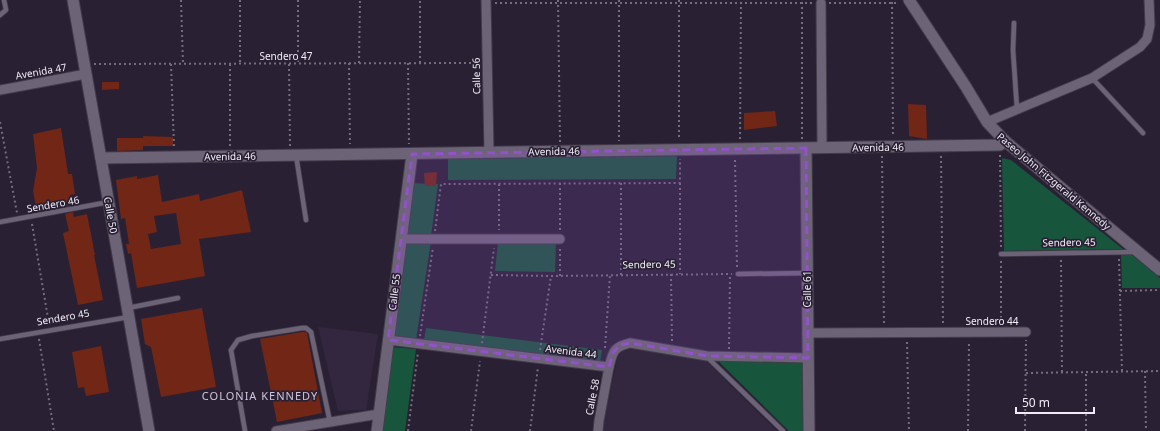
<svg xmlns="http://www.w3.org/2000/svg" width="1160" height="431" viewBox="0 0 1160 431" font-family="'Noto Sans',sans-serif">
  <rect width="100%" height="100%" fill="#292133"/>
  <g fill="#32273f">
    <polygon points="318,327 378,334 366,410 338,411"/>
    <polygon points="623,348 630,348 706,361 777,431 602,431 618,355 620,351"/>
  </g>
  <g fill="#18553d">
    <polygon points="677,156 676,179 448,180 448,159"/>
    <polygon points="1002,158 1011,160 1123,249 1004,251"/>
    <polygon points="411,183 438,184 431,236 404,236"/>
    <polygon points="431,241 416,340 392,337 403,242"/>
    <polygon points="498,242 556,242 555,272 495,271"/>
    <polygon points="1121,254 1132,255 1160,278 1160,288 1122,288"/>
    <polygon points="426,328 602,350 600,363 424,340"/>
    <polygon points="391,347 416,349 405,431 382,431"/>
    <polygon points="717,360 804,361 805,431 789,431"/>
  </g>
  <g fill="#712616" fill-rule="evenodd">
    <polygon points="102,82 119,82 119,89 102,90"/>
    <polygon points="908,104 926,105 927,139 909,136"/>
    <polygon points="775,111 777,126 744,130 744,113"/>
    <polygon points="61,128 68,174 72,174 75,194 70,195 72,205 49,209 48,205 36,207 33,191 37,168 33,134"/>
    <polygon points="143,136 173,137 173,146 143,146 143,150 117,151 117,138 143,138"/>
    <polygon points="437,172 436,186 425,186 424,173"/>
    <path d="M158 175 162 202 199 194 200 201 242 190 251 232 199 239 205 276 137 288 131 253 128 254 126 244H129L125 218 121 219 116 180 137 176V179ZM176 213 181 244 151 249 148 234 157 232 154 216Z"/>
    <polygon points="73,212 74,217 87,214 95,255 94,255 103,300 78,305 63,233 69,231 65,214"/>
    <polygon points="202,308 216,387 161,397 151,347 145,344 141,319"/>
    <polygon points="302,332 305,332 307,333 322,413 277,422 260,339"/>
    <polygon points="101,346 109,392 86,396 84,387 78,388 72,352"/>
  </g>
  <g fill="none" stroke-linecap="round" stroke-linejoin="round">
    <g stroke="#433c4b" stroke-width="6">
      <g id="service">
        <polyline points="0,15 6,10 4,0"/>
        <polyline points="1014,23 1013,50 1017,109"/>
        <polyline points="1092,78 1143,133"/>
        <polyline points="296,155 306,220"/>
        <polyline points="0,222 109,202"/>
        <polyline points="1001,254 1135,252"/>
        <polyline points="738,274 807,273"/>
        <polyline points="128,308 178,298"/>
        <polyline points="0,339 129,317"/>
        <polyline points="708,358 783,431"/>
        <polyline points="245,431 231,350 238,340 252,336 302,328 306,328 311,332 330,422"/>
      </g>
    </g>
    <g stroke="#433c4b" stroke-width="11">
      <g id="minor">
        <polyline points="486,0 489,152"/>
        <polyline points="821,3 822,147"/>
        <polyline points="0,90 86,74"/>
        <polyline points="987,122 1092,78 1140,47 1147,39 1150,25 1149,0"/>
        <polyline points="401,239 560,239"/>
        <polyline points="807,333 1026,332"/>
        <path d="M388 340 609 367C613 352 613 347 630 343L707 356 808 358"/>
        <polyline points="276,431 379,414"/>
        <polyline points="598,431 599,421 609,367"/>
      </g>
    </g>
    <g stroke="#433c4b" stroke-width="13">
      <g id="tertiary">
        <polyline points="73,0 149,431"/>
        <polyline points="909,0 966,87 987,122 1005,141 1160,270"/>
        <polyline points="806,148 809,431"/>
        <polyline points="101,158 1000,145 1005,141"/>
        <polyline points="377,431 412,154"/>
      </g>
    </g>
    <g stroke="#746d7c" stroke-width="2" stroke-dasharray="2 3" stroke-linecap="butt">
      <polyline points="181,0 183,64"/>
      <polyline points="240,0 240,64"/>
      <polyline points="298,0 298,64"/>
      <polyline points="558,0 560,142"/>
      <polyline points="619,0 619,141"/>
      <polyline points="679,0 679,139"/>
      <polyline points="892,2 893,137"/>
      <polyline points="495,3 813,3"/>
      <polyline points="829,3 899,3"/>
      <polyline points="349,63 350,144"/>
      <polyline points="359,63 360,0"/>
      <polyline points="408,63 409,144"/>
      <polyline points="420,63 420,0"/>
      <polyline points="94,64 479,63"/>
      <polyline points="171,64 174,147"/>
      <polyline points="230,64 230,147"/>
      <polyline points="289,64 290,146"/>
      <polyline points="0,122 17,213"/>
      <polyline points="740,139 741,0"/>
      <polyline points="802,139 802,0"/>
      <polyline points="1000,155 1001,247"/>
      <polyline points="882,156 884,323"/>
      <polyline points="941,156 943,323"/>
      <polyline points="735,160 737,267"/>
      <polyline points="680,183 680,274"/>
      <polyline points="499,184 499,230"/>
      <polyline points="32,224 49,324"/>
      <polyline points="560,230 560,183"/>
      <polyline points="435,231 441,184 680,183 680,159"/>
      <polyline points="1119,259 1122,372"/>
      <polyline points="1061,260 1062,373"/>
      <polyline points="1001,261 1001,323"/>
      <polyline points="671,274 672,341"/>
      <polyline points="491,275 551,276 732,274"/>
      <polyline points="621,275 621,183"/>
      <polyline points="560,276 560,249"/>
      <polyline points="1120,291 1160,290"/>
      <polyline points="420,336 433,247"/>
      <polyline points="39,339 54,431"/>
      <polyline points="907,342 909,431"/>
      <polyline points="482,343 494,248"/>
      <polyline points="605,348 610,275"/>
      <polyline points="729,349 730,275"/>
      <polyline points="540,350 551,276"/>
      <polyline points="1145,371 1146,431"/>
      <polyline points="1026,373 1160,371"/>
      <polyline points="408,431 418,352"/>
      <polyline points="471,431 480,361"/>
      <polyline points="530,431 538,367"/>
      <polyline points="968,431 969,342"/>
      <polyline points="1025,431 1026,340"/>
      <polyline points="1086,431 1086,372"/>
    </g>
    <use href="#service" stroke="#6c6377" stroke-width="4.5"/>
    <use href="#minor" stroke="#6c6377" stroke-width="9"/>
    <use href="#tertiary" stroke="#6c6377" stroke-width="11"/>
  </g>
  <path fill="#9252ca" fill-opacity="0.2" stroke="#9252ca" stroke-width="3" stroke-dasharray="8 5" stroke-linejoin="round" d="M806 148 808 358 707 356 630 343 620 345 613 353 609 367 388 340 412 154Z"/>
  <g text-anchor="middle" stroke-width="3.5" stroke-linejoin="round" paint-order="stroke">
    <g font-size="10" fill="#f0ebf7" stroke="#292133">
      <text x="286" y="60">Sendero 47</text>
      <text transform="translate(41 71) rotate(-10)" y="4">Avenida 47</text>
      <text transform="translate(476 76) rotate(-91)" y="4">Calle 56</text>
      <text transform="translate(878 147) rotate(-1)" y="4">Avenida 46</text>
      <text transform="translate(554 151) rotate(-1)" y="4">Avenida 46</text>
      <text transform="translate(230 156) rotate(-1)" y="4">Avenida 46</text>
      <text transform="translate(1054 181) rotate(40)" y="4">Paseo John Fitzgerald Kennedy</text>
      <text transform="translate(53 204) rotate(-10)" y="4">Sendero 46</text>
      <text transform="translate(111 215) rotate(80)" y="4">Calle 50</text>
      <text transform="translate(1069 242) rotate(-1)" y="4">Sendero 45</text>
      <text transform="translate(649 264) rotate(-1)" y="4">Sendero 45</text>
      <text transform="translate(807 289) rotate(-90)" y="4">Calle 61</text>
      <text transform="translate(394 292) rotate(-83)" y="4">Calle 55</text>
      <text transform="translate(63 317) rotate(-10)" y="4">Sendero 45</text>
      <text x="992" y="325">Sendero 44</text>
      <text transform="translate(571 351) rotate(7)" y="4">Avenida 44</text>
      <text transform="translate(592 397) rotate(-79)" y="4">Calle 58</text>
    </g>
    <g font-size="11" letter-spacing="1" fill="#cfc5dc" stroke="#292133">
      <text x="260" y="400">COLONIA KENNEDY</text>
    </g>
  </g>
  <path d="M1016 407v6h78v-6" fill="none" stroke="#f0ebf7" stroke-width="2"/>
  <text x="1022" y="407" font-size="12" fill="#f0ebf7" stroke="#292133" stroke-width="3" paint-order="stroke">50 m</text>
</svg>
